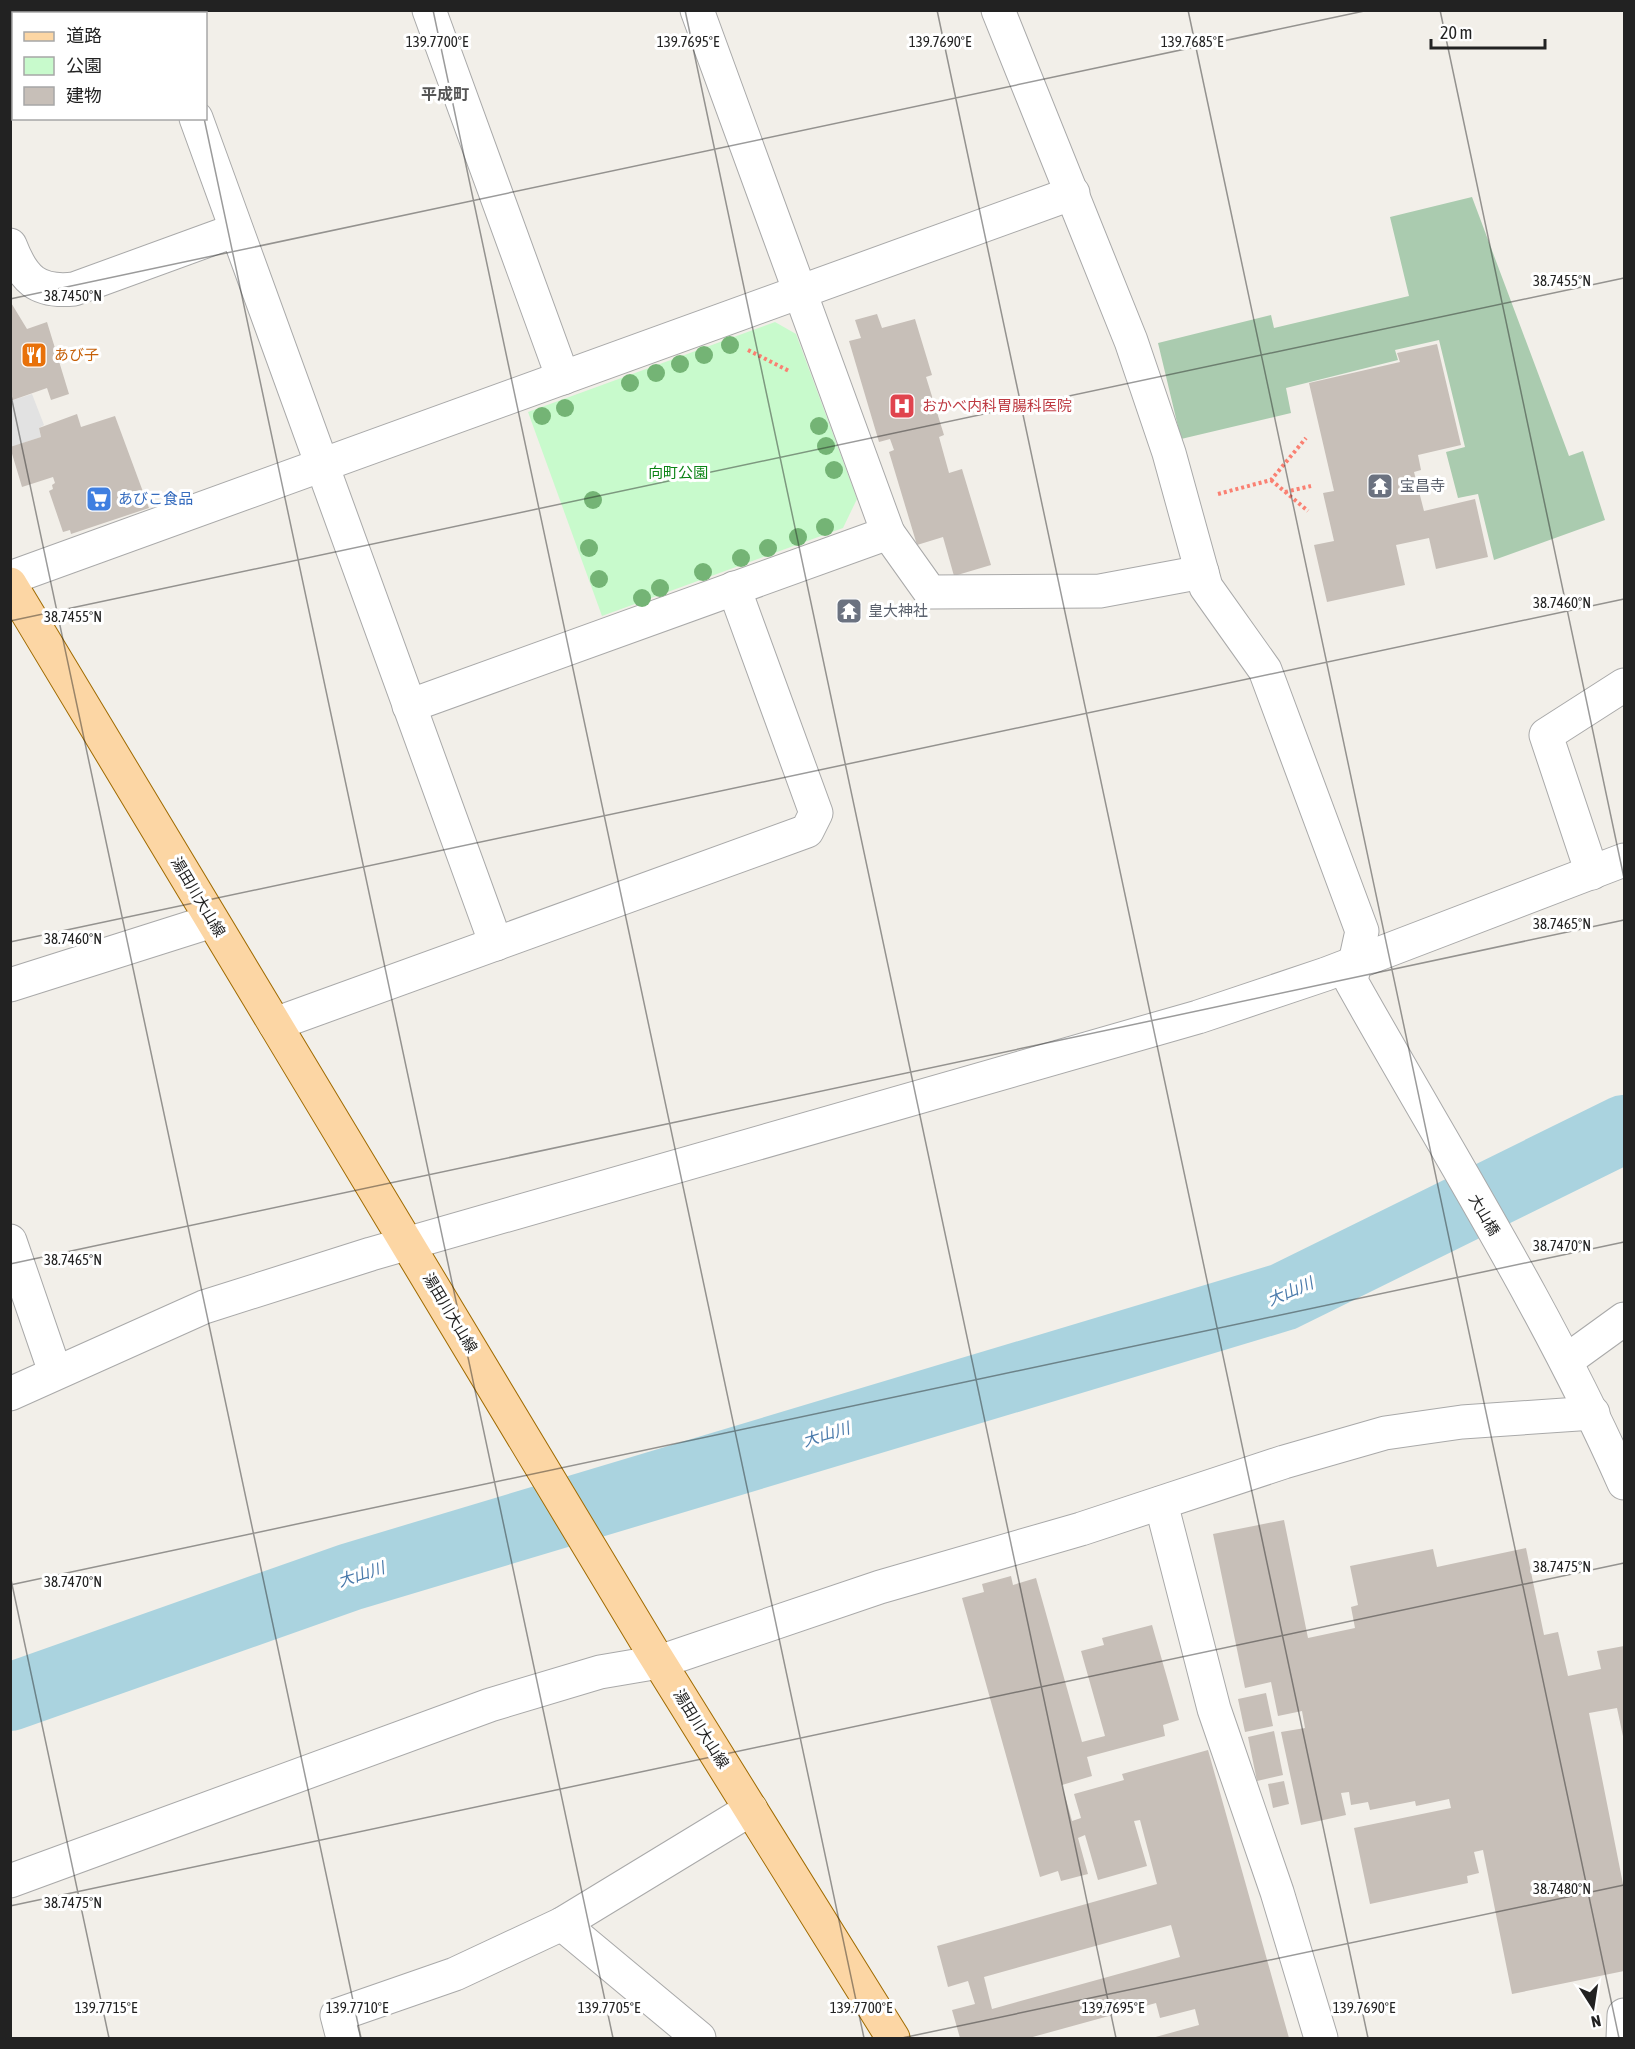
<svg xmlns="http://www.w3.org/2000/svg" width="1635" height="2049" viewBox="0 0 1635 2049" font-family="'Asap Condensed','Noto Sans JP',sans-serif">
  <rect width="100%" height="100%" fill="#f2efe9"/>
  <polygon fill="#aacbaf" points="1472,197 1569,456 1583,451 1605,520 1494,560 1478,494 1458,498 1446,452 1465,447 1439,340 1395,350 1398,360 1286,388 1291,413 1181,439 1158,343 1271,315 1274,328 1409,296 1390,217"/>
  <polygon fill="#c8facc" points="775,322 796,334 857,499 843,528 602,616 528,412"/>
  <polygon fill="#e2e2e2" points="32,394 44,425 39,428 41,437 11,447 10,401"/>
  <g fill="none" stroke-linecap="round" stroke-linejoin="round">
    <polyline stroke="#aad3df" stroke-width="68" points="10,1697 350,1577 1283,1297 1624,1129"/>
  </g>
  <g fill="#c7bfb8" fill-rule="evenodd">
    <polygon points="10,301 27,329 47,322 69,394 51,400 47,388 10,401"/>
    <polygon points="877,314 882,328 915,319 932,375 926,377 944,435 939,437 949,473 962,469 991,565 954,576 943,537 917,545 889,452 894,450 890,439 879,442 849,341 861,338 855,320"/>
    <polygon points="1437,344 1461,445 1418,455 1421,470 1414,472 1424,511 1475,499 1488,557 1436,569 1429,538 1396,545 1405,585 1327,602 1314,545 1334,541 1323,493 1334,491 1309,383 1400,362 1397,353"/>
    <polygon points="77,414 81,427 115,416 149,508 71,534 70,530 63,532 49,491 53,489 52,485 55,483 53,477 22,487 10,447 41,437 39,428"/>
    <polygon points="1284,1520 1308,1638 1355,1628 1351,1607 1358,1605 1350,1566 1433,1549 1437,1567 1526,1548 1544,1635 1558,1632 1568,1676 1601,1669 1597,1651 1624,1646 1624,1741 1617,1708 1589,1713 1624,1889 1624,1971 1512,1994 1483,1850 1474,1852 1479,1873 1467,1876 1468,1883 1370,1904 1354,1828 1451,1808 1449,1799 1416,1806 1415,1801 1370,1810 1368,1802 1351,1805 1349,1792 1341,1793 1346,1815 1301,1825 1281,1732 1305,1728 1302,1711 1278,1716 1271,1682 1245,1688 1213,1534"/>
    <path d="M1011 1576 1013 1585 1036 1578 1082 1742 1105 1736 1081 1651 1104 1645 1102 1638 1152 1625 1179 1720 1163 1725 1165 1736 1087 1757 1092 1776 1062 1785 1072 1821 1081 1818 1074 1794 1124 1780 1122 1774 1208 1750 1289 2038H1152L1199 2025 1195 2009 1160 2018 1156 2003 1029 2038H960L952 2010 975 2004 968 1981 948 1987 937 1946 1157 1884 1140 1820 1134 1821 1147 1866 1098 1880 1085 1835 1078 1838 1088 1874 1061 1881 1058 1871 1040 1877 962 1598 984 1592 982 1584ZM1171 1925 1180 1957 992 2009 984 1977Z"/>
    <polygon points="1266,1693 1273,1726 1245,1732 1238,1699"/>
    <polygon points="1274,1731 1283,1775 1257,1781 1248,1737"/>
    <polygon points="1284,1781 1289,1804 1273,1808 1268,1784"/>
  </g>
  <g fill="none" stroke-linecap="round" stroke-linejoin="round">
    <g stroke="#a9a9a9" stroke-width="35">
      <g id="minor">
        <polyline points="156,10 157,14"/>
        <polyline points="429,10 563,378"/>
        <path d="M998 10 1131 341 1169 453 1206 587 1265 670 1362 931 1351 981C1444 1147 1547 1309 1624 1483"/>
        <polyline points="196,118 496,944"/>
        <path d="M10 245C23 279 37 293 74 289L236 230"/>
        <polyline points="888,533 930,592 1100,591 1202,572"/>
        <polyline points="10,578 1073,193"/>
        <polyline points="409,706 888,533 697,10"/>
        <polyline points="1592,873 1546,735 1624,685"/>
        <polyline points="10,985 212,921"/>
        <polyline points="275,1024 807,831 816,813 734,588"/>
        <polyline points="10,1241 55,1372"/>
        <polyline points="1566,1361 1624,1319"/>
        <polyline points="10,1394 204,1307 371,1254 1198,1017 1326,974 1624,860"/>
        <polyline points="1161,1503 1214,1709 1277,1892 1321,2038"/>
        <polyline points="10,1881 490,1705 600,1672 659,1662 880,1587 1081,1529 1284,1462 1385,1433 1462,1422 1593,1413"/>
        <polyline points="562,1924 699,2038"/>
        <polyline points="343,2038 337,2015 455,1974 562,1924 751,1809"/>
        <polyline points="1623,2038 1624,2015"/>
      </g>
    </g>
    <g stroke="#a06b00" stroke-width="35">
      <polyline id="major" points="10,584 651,1649 893,2038"/>
    </g>
    <g stroke="#fa8072" stroke-width="4" stroke-dasharray="3 3" stroke-linecap="butt">
      <polyline points="748,350 789,371"/>
      <polyline points="1271,480 1308,511"/>
      <polyline points="1285,492 1311,486"/>
      <polyline points="1218,494 1271,480 1306,438"/>
    </g>
    <use href="#minor" stroke="#fff" stroke-width="33"/>
    <use href="#major" stroke="#fcd6a4" stroke-width="33"/>
  </g>
  <g fill="#74b475">
    <circle cx="730" cy="345" r="9"/>
    <circle cx="704" cy="355" r="9"/>
    <circle cx="680" cy="364" r="9"/>
    <circle cx="656" cy="373" r="9"/>
    <circle cx="630" cy="383" r="9"/>
    <circle cx="565" cy="408" r="9"/>
    <circle cx="542" cy="416" r="9"/>
    <circle cx="819" cy="426" r="9"/>
    <circle cx="826" cy="446" r="9"/>
    <circle cx="834" cy="470" r="9"/>
    <circle cx="593" cy="500" r="9"/>
    <circle cx="825" cy="527" r="9"/>
    <circle cx="798" cy="537" r="9"/>
    <circle cx="589" cy="548" r="9"/>
    <circle cx="768" cy="548" r="9"/>
    <circle cx="741" cy="558" r="9"/>
    <circle cx="703" cy="572" r="9"/>
    <circle cx="599" cy="579" r="9"/>
    <circle cx="660" cy="588" r="9"/>
    <circle cx="642" cy="598" r="9"/>
  </g>
  <path fill="none" stroke="#222" stroke-width="1.5" stroke-opacity="0.45" d="M181 10 182 14M433 10 864 2038M685 10 1116 2038M937 10 1368 2038M1188 10 1619 2038M1440 10 1624 878M204 118 613 2038M10 299 1369 10M10 391 361 2038M10 621 1624 278M10 942 1624 599M10 1264 1624 920M10 1575 109 2038M10 1585 1624 1242M10 1906 1624 1563M902 2038 1624 1885"/>
  <defs>
    <g id="restaurant-square" transform="scale(1.35)"><rect x="-9" y="-9" width="18" height="18" rx="4" fill="#e8710a" stroke="#fff"/><path d="M-5-6h1v4h1v-4h1v4h1v-4h1v5L-1.5 .5V6h-2V.5L-5-1ZM5-6V6H3V1.5H1.5Q1.5-4 5-6Z" fill="#fff"/></g>
    <g id="hospital-square" transform="scale(1.35)"><rect x="-9" y="-9" width="18" height="18" rx="4" fill="#e0444e" stroke="#fff"/><path d="M-5-5h3v3.5h4V-5h3V5h-3V1.5h-4V5h-3Z" fill="#fff"/></g>
    <g id="temple-square" transform="scale(1.35)"><rect x="-9" y="-9" width="18" height="18" rx="4" fill="#6b7280" stroke="#fff"/><path d="M0-6L5-2H3V0L6.5 2.5H4V6H1.5V3h-3V6H-4V2.5H-6.5L-3 0V-2H-5Z" fill="#fff"/></g>
    <g id="supermarket-square" transform="scale(1.35)"><rect x="-9" y="-9" width="18" height="18" rx="4" fill="#3f7fe0" stroke="#fff"/><path d="M-6-5.5h2.5l.6 2H6L4.5 2H-2.5L-4.4-4H-6ZM-1.5 3.2a1.3 1.3 0 1 0 .1 0ZM3 3.2a1.3 1.3 0 1 0 .1 0Z" fill="#fff"/></g>
  </defs>
  <g fill-rule="evenodd">
    <use href="#restaurant-square" x="34" y="355"/>
    <use href="#hospital-square" x="902" y="406"/>
    <use href="#temple-square" x="1380" y="486"/>
    <use href="#supermarket-square" x="99" y="499"/>
    <use href="#temple-square" x="849" y="611"/>
  </g>
  <g text-anchor="middle" stroke-width="6" stroke-linejoin="round" paint-order="stroke">
    <g font-size="15" fill="#c56008" stroke="#fff" text-anchor="start">
      <text x="54" y="360">あび子</text>
    </g>
    <g font-size="15" fill="#be3a42" stroke="#fff" text-anchor="start">
      <text x="922" y="411">おかべ内科胃腸科医院</text>
    </g>
    <g font-size="15" fill="#0c8416" stroke="#fff">
      <text x="678" y="478">向町公園</text>
    </g>
    <g font-size="15" fill="#5b616d" stroke="#fff" text-anchor="start">
      <text x="1400" y="491">宝昌寺</text>
      <text x="868" y="616">皇大神社</text>
    </g>
    <g font-size="15" fill="#366cbe" stroke="#fff" text-anchor="start">
      <text x="118" y="504">あびこ食品</text>
    </g>
    <g font-size="15" fill="#222" stroke="#fff">
      <text transform="translate(198 897) rotate(59)" y="5">湯田川大山線</text>
      <text transform="translate(1484 1215) rotate(60)" y="5">大山橋</text>
      <text transform="translate(450 1313) rotate(59)" y="5">湯田川大山線</text>
      <text transform="translate(701 1729) rotate(58)" y="5">湯田川大山線</text>
    </g>
    <g font-size="16" font-weight="bold" fill="#555" stroke="#fff">
      <text x="445" y="100">平成町</text>
    </g>
    <g font-size="16" font-style="italic" fill="#4a7aab" stroke="#fff">
      <text transform="translate(1290 1291) rotate(-23)" y="6">大山川</text>
      <text transform="translate(826 1434) rotate(-17)" y="6">大山川</text>
      <text transform="translate(361 1574) rotate(-18)" y="6">大山川</text>
    </g>
  </g>
  <g font-size="15" text-anchor="middle" fill="#222" stroke="#fff" stroke-width="6" stroke-linejoin="round" paint-order="stroke">
    <text x="437" y="47">139.7700°E</text>
    <text x="688" y="47">139.7695°E</text>
    <text x="940" y="47">139.7690°E</text>
    <text x="1192" y="47">139.7685°E</text>
    <text x="1562" y="286">38.7455°N</text>
    <text x="73" y="301">38.7450°N</text>
    <text x="1562" y="608">38.7460°N</text>
    <text x="73" y="622">38.7455°N</text>
    <text x="1562" y="929">38.7465°N</text>
    <text x="73" y="944">38.7460°N</text>
    <text x="1562" y="1251">38.7470°N</text>
    <text x="73" y="1265">38.7465°N</text>
    <text x="1562" y="1572">38.7475°N</text>
    <text x="73" y="1587">38.7470°N</text>
    <text x="1562" y="1894">38.7480°N</text>
    <text x="73" y="1908">38.7475°N</text>
    <text x="106" y="2013">139.7715°E</text>
    <text x="357" y="2013">139.7710°E</text>
    <text x="609" y="2013">139.7705°E</text>
    <text x="861" y="2013">139.7700°E</text>
    <text x="1113" y="2013">139.7695°E</text>
    <text x="1364" y="2013">139.7690°E</text>
  </g>
  <rect width="1635" height="2049" fill="none" stroke="#222222" stroke-width="24"/>
  <rect x="12" y="12" width="195" height="108" fill="#ffffff" stroke="#a7a7a7" stroke-width="1.5"/>
  <rect x="24" y="32" width="30" height="9" fill="#fcd6a4" stroke="#a7a7a7" stroke-width="1.5"/>
  <text x="66" y="42" font-size="18" fill="#222222">道路</text>
  <rect x="24" y="57" width="30" height="18" fill="#c8facc" stroke="#a7a7a7" stroke-width="1.5"/>
  <text x="66" y="72" font-size="18" fill="#222222">公園</text>
  <rect x="24" y="87" width="30" height="18" fill="#c7bfb8" stroke="#a7a7a7" stroke-width="1.5"/>
  <text x="66" y="102" font-size="18" fill="#222222">建物</text>
  <g transform="translate(1593 2007) rotate(168)" stroke="#ffffff" stroke-width="4.5" paint-order="stroke">
  <path d="M0-4.5L10 22L0 15L-10 22Z" fill="#222222"/>
  <text y="-9" font-size="16" font-weight="bold" text-anchor="middle" fill="#222222">N</text>
  </g>
  <path d="M1431 39v9h114v-9" fill="none" stroke="#222222" stroke-width="3"/>
  <text x="1440" y="39" font-size="18" fill="#222222" stroke="#ffffff" stroke-width="4.5" paint-order="stroke">20 m</text>
</svg>
